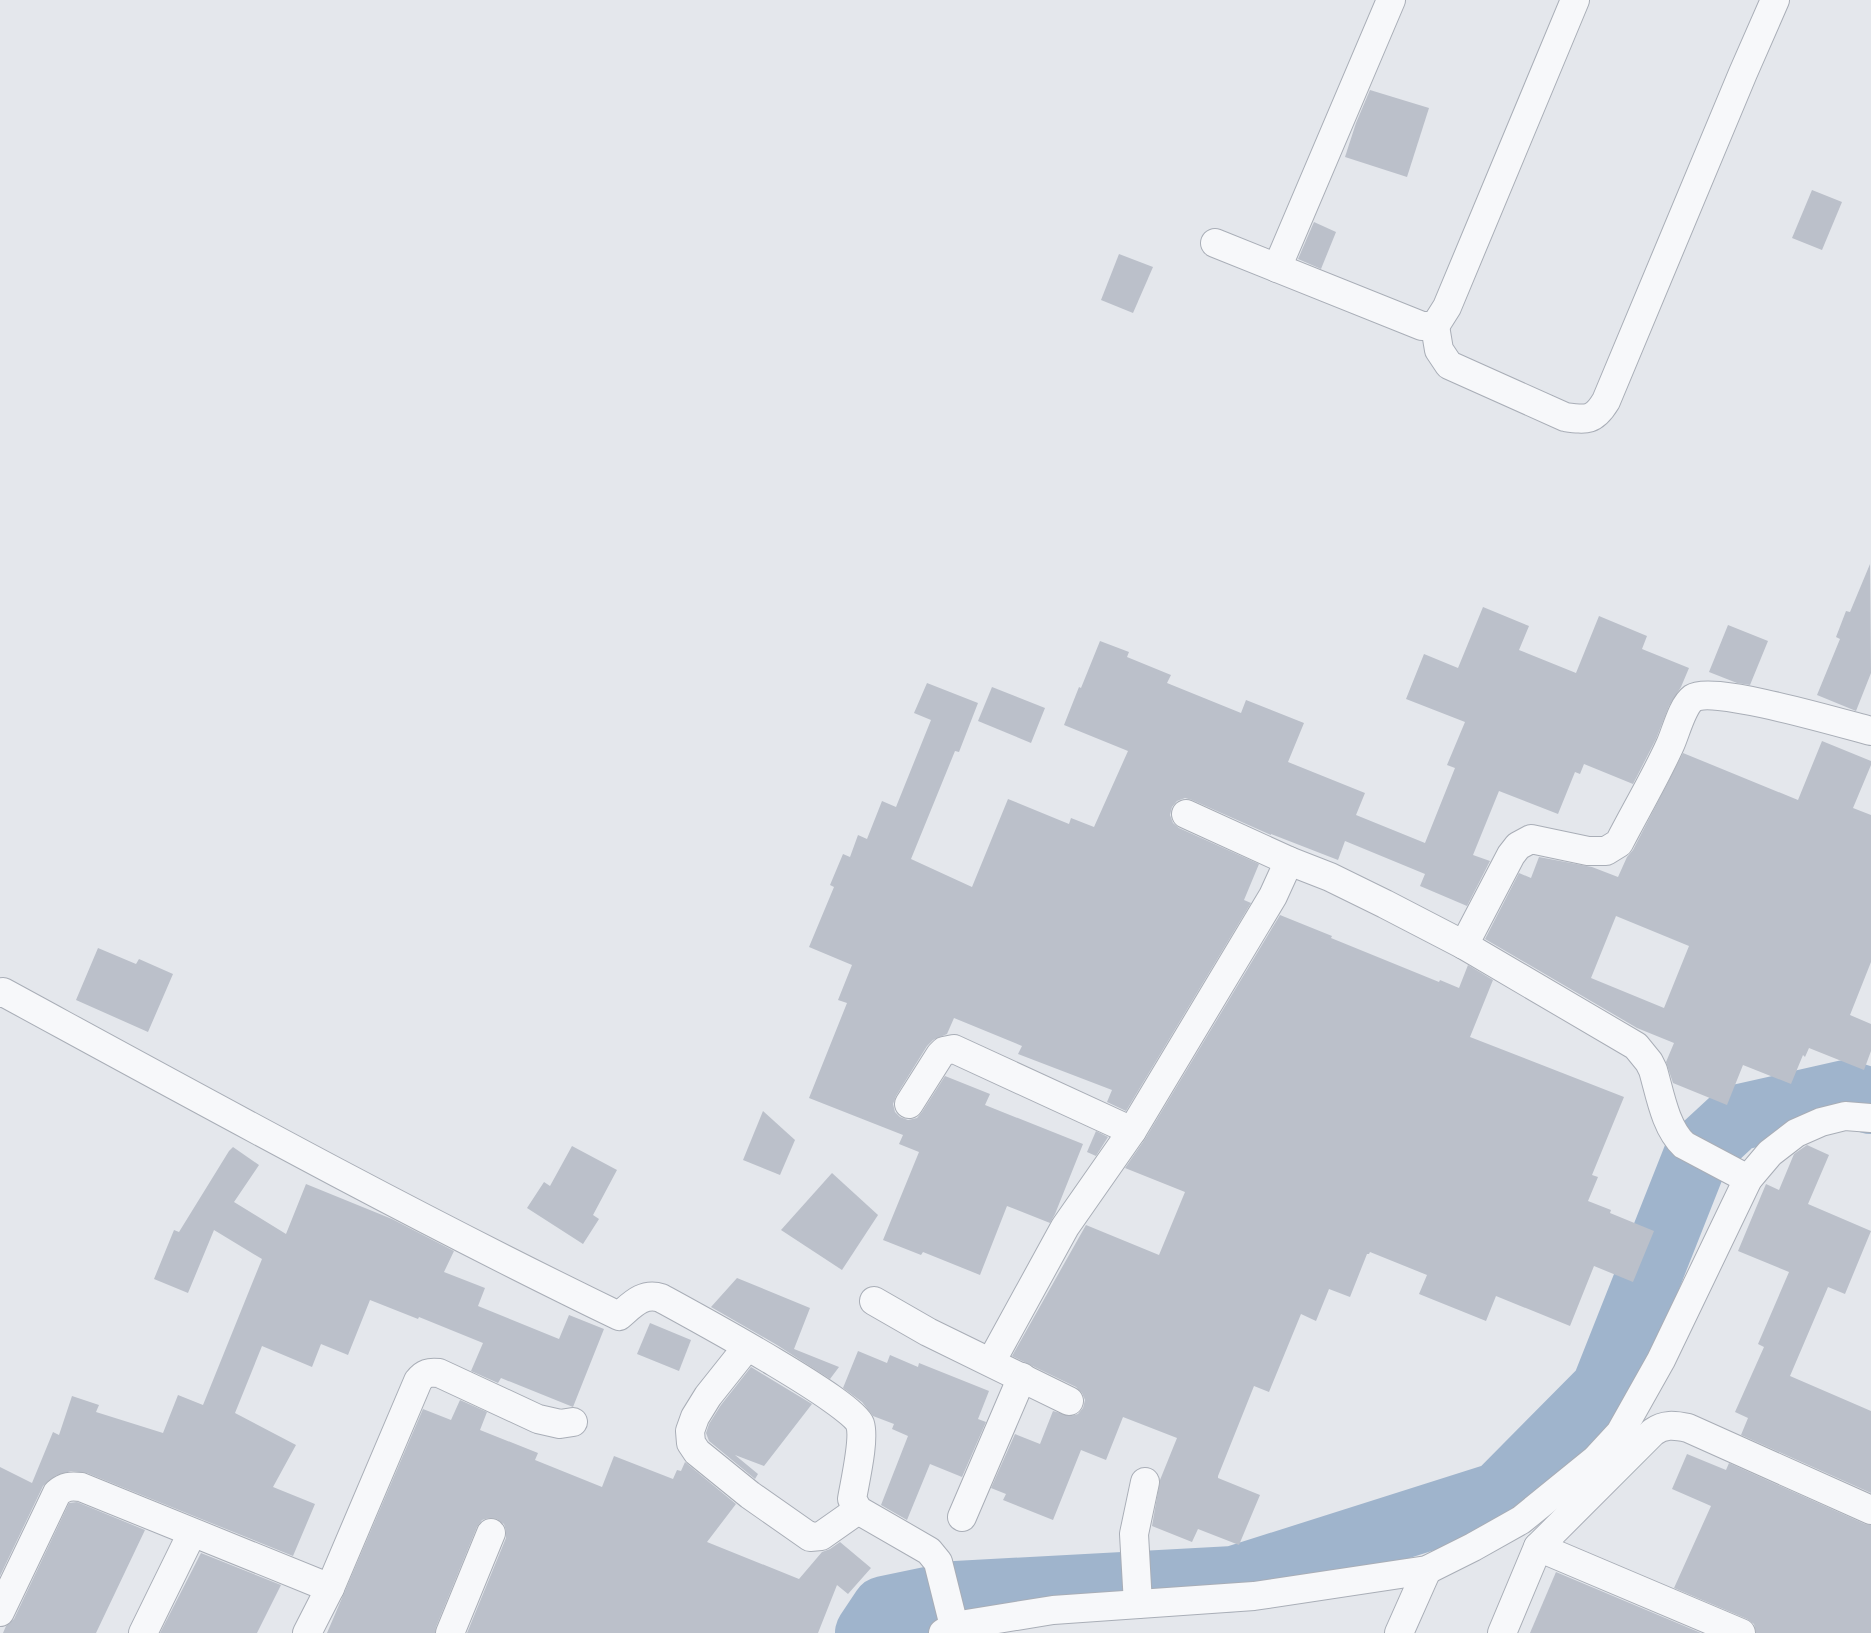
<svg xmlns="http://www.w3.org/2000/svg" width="1871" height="1633" viewBox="0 0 1871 1633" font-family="'Archivo Narrow',sans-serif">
  <rect width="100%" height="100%" fill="#e4e7ec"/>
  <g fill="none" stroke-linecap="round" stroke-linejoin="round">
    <polyline stroke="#9fb4cc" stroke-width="66" points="868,1633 884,1609 956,1594 1234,1579 1499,1495 1604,1389 1697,1154 1736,1118 1846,1093 1871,1101"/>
  </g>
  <g fill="#bbc0ca" fill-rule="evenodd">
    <polygon points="1370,90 1429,108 1407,177 1345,157 1356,123"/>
    <polygon points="1812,190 1842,202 1822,250 1792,238"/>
    <polygon points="1314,222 1336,232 1321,269 1298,259"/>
    <polygon points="1119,254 1153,267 1133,313 1101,300"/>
    <polygon points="1870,564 1871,673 1856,711 1817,695 1840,639 1836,637 1846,611 1850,612"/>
    <polygon points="1483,607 1529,626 1519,650 1576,673 1599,616 1647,636 1642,649 1689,668 1681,687 1669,706 1656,739 1633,784 1584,764 1580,774 1575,772 1558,814 1499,791 1473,855 1490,861 1467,906 1420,886 1425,874 1345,841 1338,860 1271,834 1271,835 1192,800 1185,798 1177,801 1172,807 1170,815 1173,823 1179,828 1259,864 1244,900 1251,903 1126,1111 1107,1102 1112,1090 1018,1054 1022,1046 954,1018 947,1034 933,1040 927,1046 896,1096 893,1104 895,1112 900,1117 908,1120 917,1118 922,1112 945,1076 990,1094 985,1105 1083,1144 1055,1214 1050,1223 1007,1206 980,1275 923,1252 921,1255 883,1240 919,1152 899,1144 903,1135 809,1098 847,1003 838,1000 852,965 809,947 834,887 830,885 843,854 850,857 858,835 867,839 882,801 896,807 931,720 914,713 927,683 978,703 959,752 955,751 911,859 972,887 1008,799 1069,824 1071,818 1094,827 1128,751 1064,725 1079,687 1081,688 1100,641 1129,652 1127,657 1171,675 1167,683 1241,713 1246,700 1304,723 1288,762 1365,793 1356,815 1425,843 1455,768 1447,765 1465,722 1406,699 1424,654 1458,668"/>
    <polygon points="1728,625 1768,641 1750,685 1737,683 1709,672"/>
    <polygon points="992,687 1045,708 1031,743 978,721"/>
    <path d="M1822 741 1871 761V765L1853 808 1871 815V962L1850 1015 1871 1024V1051L1864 1070 1809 1048 1805 1057 1803 1055 1791 1084 1743 1065 1727 1105 1673 1083 1666 1062 1674 1043 1637 1028 1485 939 1519 873 1531 878 1539 857 1592 867 1618 877 1627 857 1633 850 1683 753 1798 800ZM1616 916 1689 946 1664 1008 1591 978Z"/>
    <polygon points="1280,915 1332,936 1331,938 1439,982 1440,980 1459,988 1468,965 1493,980 1470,1037 1624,1097 1592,1175 1598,1177 1588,1201 1611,1210 1610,1213 1654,1231 1633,1282 1594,1266 1570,1326 1496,1296 1486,1321 1419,1294 1427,1275 1370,1252 1369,1254 1367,1254 1350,1297 1329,1289 1316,1321 1301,1314 1269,1392 1254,1386 1218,1476 1218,1478 1260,1495 1239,1545 1198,1529 1192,1542 1152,1526 1160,1480 1177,1438 1123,1417 1106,1460 1081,1450 1053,1520 1003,1500 1006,1494 991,1488 1015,1434 1040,1444 1053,1411 1071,1416 1078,1414 1083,1408 1085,1400 1082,1393 1076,1387 1012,1356 1086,1225 1159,1255 1185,1192 1125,1168 1145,1139"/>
    <polygon points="98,948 136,964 139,959 173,974 148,1032 76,1000"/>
    <polygon points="763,1111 795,1140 780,1175 743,1160"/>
    <polygon points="1096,1131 1108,1137 1096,1156 1087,1152"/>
    <polygon points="1807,1145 1829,1155 1808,1204 1871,1231 1845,1294 1828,1287 1790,1376 1871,1411 1871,1493 1741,1435 1748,1418 1735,1412 1764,1347 1758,1344 1789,1272 1738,1251 1766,1184 1779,1190 1794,1154"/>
    <polygon points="572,1146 617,1170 593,1215 599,1219 583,1244 527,1208 544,1182 550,1186"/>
    <polygon points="233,1147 259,1165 234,1202 286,1234 306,1184 392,1219 454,1251 444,1272 485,1288 478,1306 559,1339 569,1315 604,1329 573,1407 501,1378 498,1383 471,1371 483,1343 419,1317 418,1319 370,1300 348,1355 321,1344 312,1367 262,1346 235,1413 296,1445 273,1487 315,1504 293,1556 87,1473 71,1471 55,1476 43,1486 0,1576 0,1467 32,1483 53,1432 59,1435 72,1396 99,1405 96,1412 163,1433 178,1395 203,1405 262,1259 214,1230 188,1293 154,1279 174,1230 179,1232 229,1151"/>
    <polygon points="832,1173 878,1215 842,1270 781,1230"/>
    <polygon points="737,1278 810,1308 794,1349 839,1367 830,1379 777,1345 711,1307"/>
    <polygon points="650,1323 691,1340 679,1371 637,1354"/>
    <polygon points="858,1351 887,1363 890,1355 918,1367 919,1363 989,1391 978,1419 986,1422 962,1477 930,1464 907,1520 881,1505 908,1436 892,1429 894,1424 873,1416 862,1402 843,1388"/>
    <polygon points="751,1367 812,1404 764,1466 735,1455 758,1474 755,1479 709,1441 706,1433 709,1424 721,1405"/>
    <polygon points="460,1400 487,1412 480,1430 538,1453 535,1460 602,1487 614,1456 673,1479 677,1470 681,1471 685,1462 736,1504 707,1542 799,1579 822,1552 830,1549 840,1542 871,1568 848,1594 837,1585 818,1633 467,1633 506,1538 506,1531 504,1524 497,1519 489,1518 482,1520 477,1527 436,1627 435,1633 327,1633 423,1409 451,1420"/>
    <polygon points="1687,1454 1726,1470 1729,1463 1865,1524 1871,1525 1871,1633 1756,1633 1754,1624 1747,1619 1674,1588 1711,1506 1672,1489"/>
    <polygon points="77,1502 145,1530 96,1633 3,1633 6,1626 14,1619 69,1503"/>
    <polygon points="201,1553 281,1585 257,1633 160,1633"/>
    <polygon points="1556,1572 1701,1633 1530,1633"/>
  </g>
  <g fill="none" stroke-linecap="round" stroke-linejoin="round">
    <g stroke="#a9aeb7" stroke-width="30">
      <g id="minor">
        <polyline points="1215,243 1422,326 1435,326 1447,307 1575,0"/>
        <polyline points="1277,268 1391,0"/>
        <path d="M1435 326 1439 350 1449 365 1565 417C1587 420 1594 421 1606 401L1743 73 1775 0"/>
        <path d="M1186 814 1289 861 1330 877 1385 904 1464 945 1636 1046 1649 1062 1653 1070C1660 1094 1665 1127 1684 1145L1748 1179"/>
        <path d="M1464 945 1511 855 1518 846 1531 839 1588 851H1606L1619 843C1636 810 1655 778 1670 745 1676 732 1682 706 1693 698 1712 685 1844 724 1871 731"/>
        <path d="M0 993 3 992C207 1103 410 1215 619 1316 632 1305 643 1292 661 1298 692 1315 851 1401 860 1424 865 1439 855 1481 852 1499L858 1510 929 1551 938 1562 954 1626"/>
        <polyline points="909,1104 940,1055 944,1051 954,1049 1132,1131"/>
        <polyline points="874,1301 928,1332 1069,1401"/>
        <polyline points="747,1347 708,1396 695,1417 690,1431 691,1443 697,1452 750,1495 810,1537 821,1536 858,1510"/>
        <polyline points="991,1362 1065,1227 1132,1131 1273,896 1289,861"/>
        <polyline points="962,1517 1022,1377"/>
        <polyline points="1538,1547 1741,1633"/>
        <polyline points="1138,1604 1134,1534 1145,1482"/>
        <path d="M0 1612 57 1493C65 1486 71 1486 81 1487L330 1588"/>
        <polyline points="143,1633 192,1533"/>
        <path d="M307 1633 330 1588 418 1381C424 1373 429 1372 439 1373L538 1419 560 1424 573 1422"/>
        <polyline points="450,1633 491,1533"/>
        <polyline points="943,1633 954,1626 1053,1610 1254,1596 1427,1570 1473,1547 1521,1520 1596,1459 1620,1433 1661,1360 1748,1179 1770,1153 1796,1133 1821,1122 1845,1116 1871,1118"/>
        <polyline points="1399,1633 1427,1570"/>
        <path d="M1502 1633 1538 1547 1653 1432C1664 1424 1674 1425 1688 1428L1871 1510"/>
      </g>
    </g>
    <use href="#minor" stroke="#f7f8fa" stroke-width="28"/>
  </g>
</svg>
